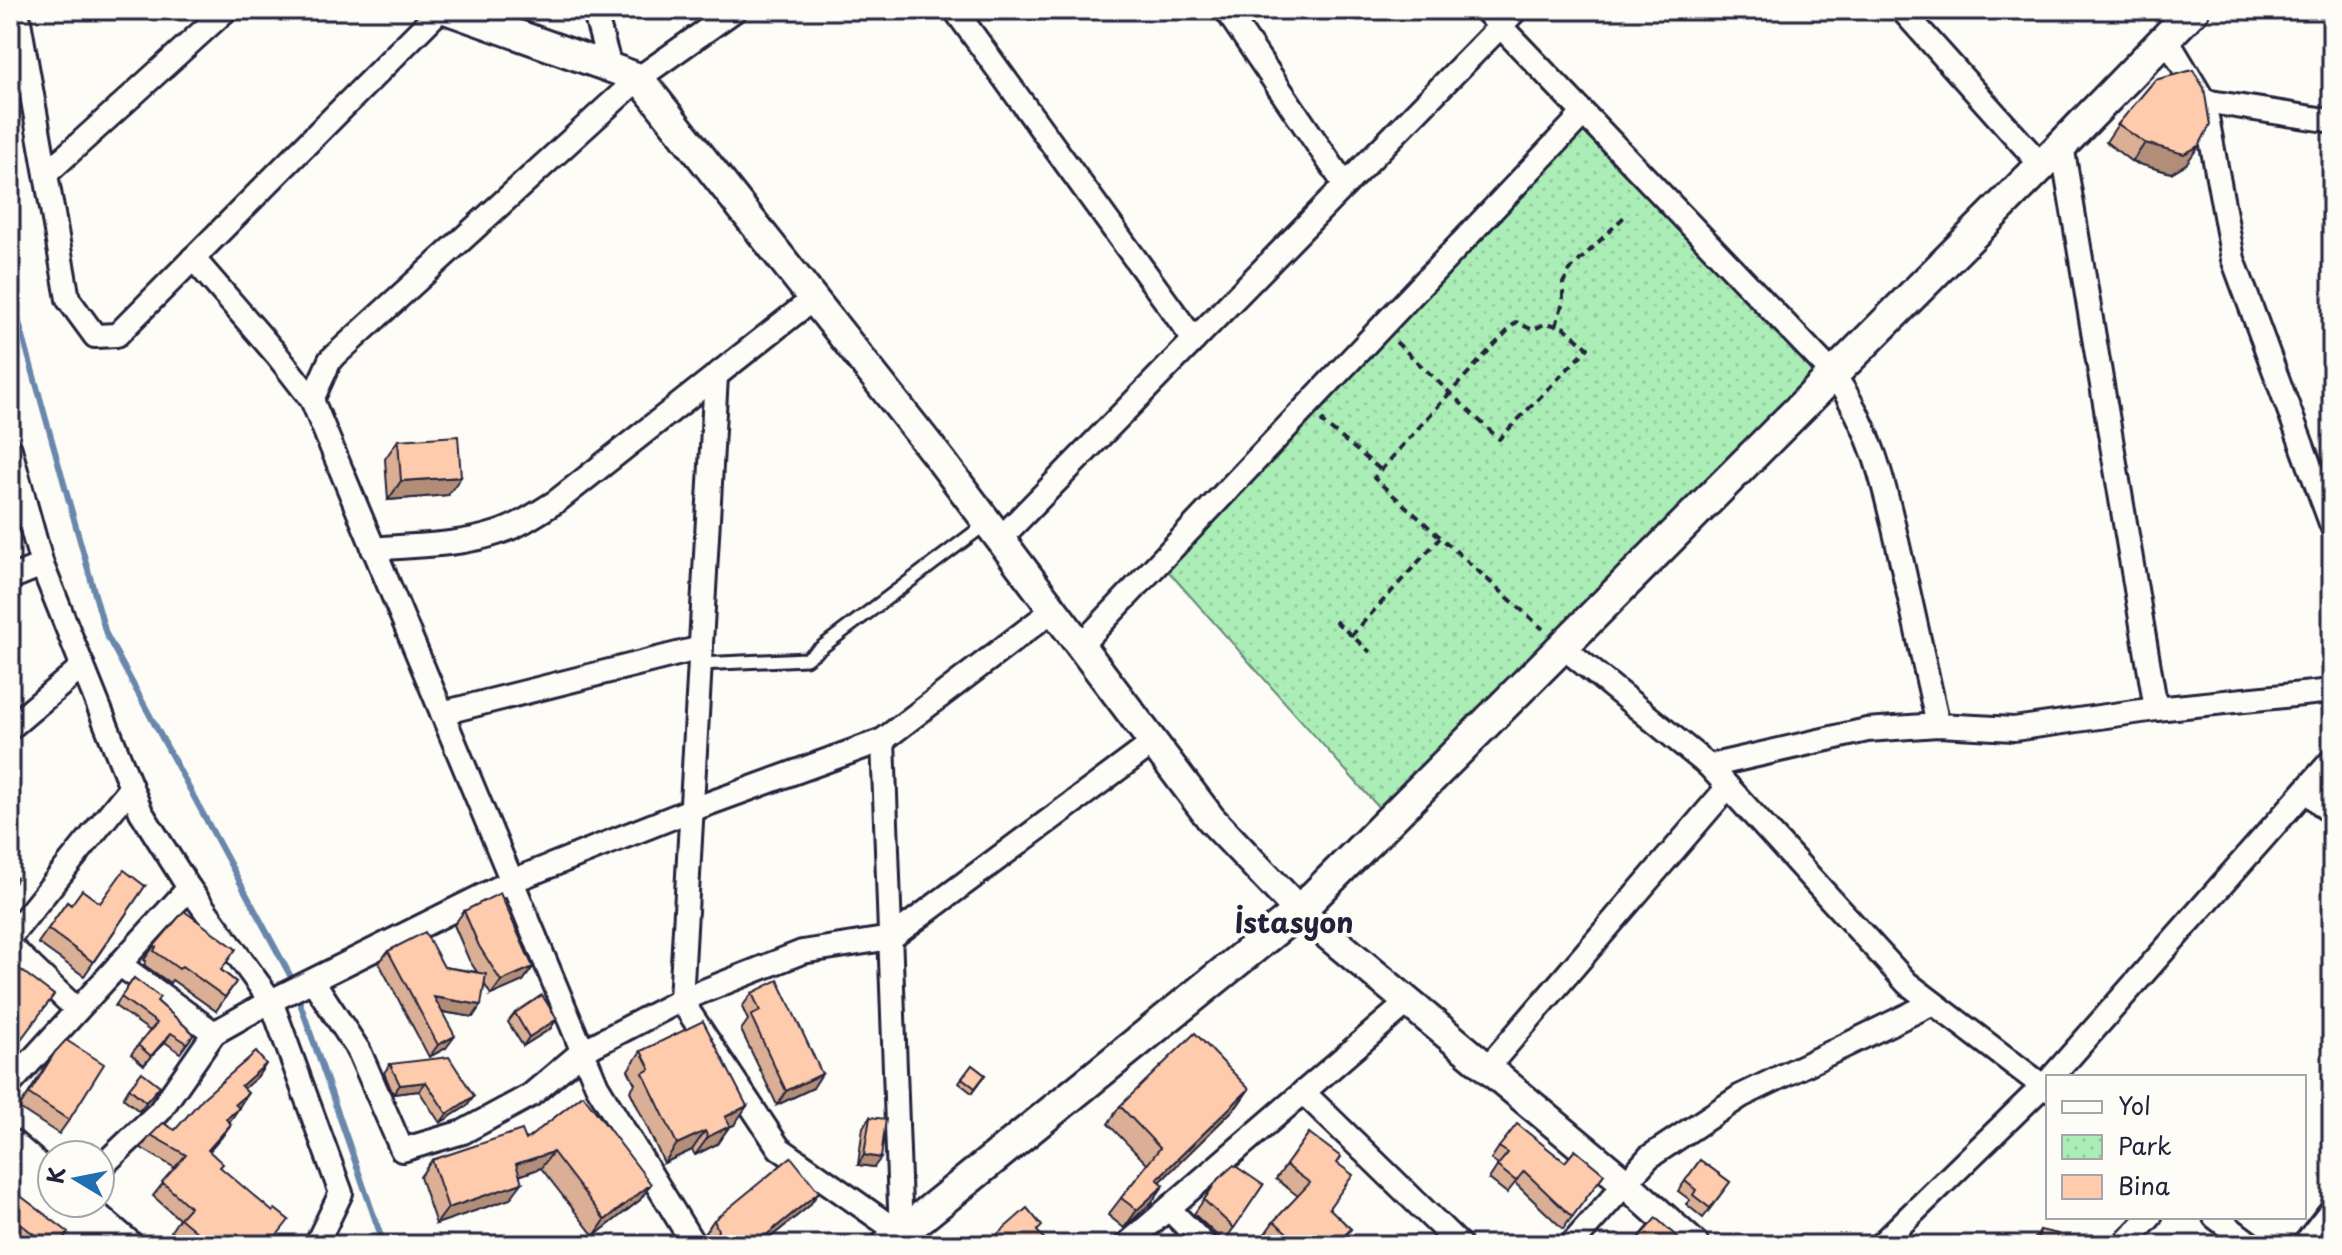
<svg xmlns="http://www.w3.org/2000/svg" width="2342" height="1255" viewBox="0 0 2342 1255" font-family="'Playpen Sans',sans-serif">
  <defs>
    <pattern id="park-dots" width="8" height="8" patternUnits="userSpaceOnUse" patternTransform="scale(2)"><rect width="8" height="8" fill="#abedb6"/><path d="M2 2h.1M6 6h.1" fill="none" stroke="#93cb9d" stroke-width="1.8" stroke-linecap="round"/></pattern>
  </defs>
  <rect width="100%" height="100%" fill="#fdfcf7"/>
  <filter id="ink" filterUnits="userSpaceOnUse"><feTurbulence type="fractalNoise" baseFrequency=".0125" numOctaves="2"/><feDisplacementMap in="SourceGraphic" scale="16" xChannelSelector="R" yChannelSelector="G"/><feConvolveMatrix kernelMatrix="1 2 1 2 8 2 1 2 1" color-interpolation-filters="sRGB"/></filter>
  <g filter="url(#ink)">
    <polygon fill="url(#park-dots)" stroke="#668878" stroke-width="2" points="1583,114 1834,375 1380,809 1160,562"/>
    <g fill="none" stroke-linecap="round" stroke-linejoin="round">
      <polyline stroke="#6987ab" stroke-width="6" points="10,275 13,301 106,634 291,977 384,1245"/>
      <g stroke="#22223b" stroke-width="17">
        <polyline id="service" points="700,664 806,659 987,523"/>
      </g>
      <g stroke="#22223b" stroke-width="28">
        <g id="minor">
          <polyline points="17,10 68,299 95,336 117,335 440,10"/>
          <polyline points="594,10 610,67"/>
          <polyline points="955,10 1194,340"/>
          <polyline points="1226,10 1345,185"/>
          <path d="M1485 10 1834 375C1876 435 1886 494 1902 563 1914 617 1926 671 1938 725"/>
          <polyline points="1902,10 2042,166"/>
          <polyline points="2166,38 2204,101 2233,259 2332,526"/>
          <polyline points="2204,101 2332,121"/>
          <polyline points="2062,145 2156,709"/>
          <polyline points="47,173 226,10"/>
          <polyline points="193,258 277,355 312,400"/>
          <polyline points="716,376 681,1000 779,1148 901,1234 910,1245"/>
          <polyline points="10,449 42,565 141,812 189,888 271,1001 341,1193 316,1245"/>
          <polyline points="1000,539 1516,10"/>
          <path d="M373 549C414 545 458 546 497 533 519 526 538 513 557 501L813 299"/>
          <polyline points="10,578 42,565"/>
          <polyline points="1080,646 1583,114"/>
          <polyline points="1563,647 1709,766 1907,983 2048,1090"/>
          <polyline points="442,713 701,648"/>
          <polyline points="10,728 83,666"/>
          <polyline points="883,740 901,1234"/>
          <polyline points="1709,766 1867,730 1938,725 2014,729 2156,709 2332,691"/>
          <polyline points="2306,790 2332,814"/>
          <polyline points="10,937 131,787"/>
          <polyline points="10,946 77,1010"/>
          <polyline points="119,964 214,1033"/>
          <polyline points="313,981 359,1051 402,1150 463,1132 531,1095 583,1051 681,1000 802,952 891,938 1153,743"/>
          <polyline points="1487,1068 1728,787"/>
          <polyline points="2052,1077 2332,760"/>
          <polyline points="10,1084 189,888"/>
          <polyline points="1303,1092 1460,1245"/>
          <polyline points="100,1168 159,1112 214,1033 271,1001 512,881 691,810 883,740 1053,610"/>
          <polyline points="1169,1209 1205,1245"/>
          <polyline points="2215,1217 2252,1245"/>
          <polyline points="694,1245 597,1086 312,400 330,360 639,78 735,10"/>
          <polyline points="1126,1245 1408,1002"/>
          <polyline points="1571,1245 1649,1157 1741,1096 1933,1003"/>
          <polyline points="1880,1245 2048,1081"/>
          <polyline points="2123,1245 2150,1217"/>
          <polyline points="2304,1245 2332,1209"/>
        </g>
      </g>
      <g stroke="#22223b" stroke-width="34">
        <polyline id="tertiary" points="448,10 639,78 939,458 1211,819 1299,911 1624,1182 1694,1245"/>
      </g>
      <g stroke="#22223b" stroke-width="36">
        <g id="secondary">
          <polyline points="10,1145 52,1181"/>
          <polyline points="10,1184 85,1245"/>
          <polyline points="78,1203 127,1245"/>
          <polyline points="887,1245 1299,911 2062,145 2193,10"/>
        </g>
      </g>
      <g stroke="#22223b" stroke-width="4" stroke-dasharray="8 6" stroke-linecap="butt">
        <polyline points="1556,326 1563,302 1563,283 1570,270 1628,213"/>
        <path d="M1396 342 1499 439 1588 348 1565 328 1546 323 1533 330 1516 322C1467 373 1421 425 1374 478L1543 629"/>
        <polyline points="1324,419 1322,422 1381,470"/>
        <polyline points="1335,621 1370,652"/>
        <polyline points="1351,636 1440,538"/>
      </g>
      <use href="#service" stroke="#fdfcf7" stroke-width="11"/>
      <use href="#minor" stroke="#fdfcf7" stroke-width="22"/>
      <use href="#tertiary" stroke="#fdfcf7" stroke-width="28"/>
      <use href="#secondary" stroke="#fdfcf7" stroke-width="30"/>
    </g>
    <g fill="#daaf95" stroke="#22223b" stroke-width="2">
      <polygon points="2118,124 2186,164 2171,173 2132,162 2106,142"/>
      <polygon points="398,440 448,495 388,500 385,459"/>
      <polygon points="145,886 84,976 38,943 67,902 71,905 100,903"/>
      <polygon points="464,911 533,967 523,981 491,995 485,985 473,1017 442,1012 446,1048 429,1057 379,963 388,951 444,967 477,972 469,960 454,925"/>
      <polygon points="154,946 221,970 236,982 216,1011 172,980 170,983 144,965 146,961 144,960"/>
      <polygon points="134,978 157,1001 194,1034 180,1053 165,1042 144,1065 131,1054 150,1031 115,1006"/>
      <polygon points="752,993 813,1088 777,1105 741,1030 748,1020 742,1007"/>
      <polygon points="515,1013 550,1029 523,1046 508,1022"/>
      <polygon points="641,1051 734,1125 729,1127 717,1144 695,1155 692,1150 664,1163 630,1091 635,1084 628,1070"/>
      <polygon points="55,1052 69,1120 59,1134 19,1108"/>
      <polygon points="266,1064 257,1077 244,1088 238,1107 229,1122 231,1124 209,1152 271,1245 187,1245 171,1231 179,1219 153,1196 175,1168 141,1148 151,1135 175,1130"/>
      <polygon points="390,1064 474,1096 467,1106 440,1123 419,1091 393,1094 384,1073"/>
      <polygon points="972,1065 985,1075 972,1093 959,1083"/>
      <polygon points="160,1086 139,1111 123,1098 129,1088"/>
      <polygon points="1249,1089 1237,1106 1160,1181 1152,1202 1124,1228 1108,1215 1147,1164 1108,1124 1120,1106"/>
      <polygon points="583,1095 640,1200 594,1236 541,1168 519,1176 510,1199 436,1224 420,1177 432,1160 526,1140"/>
      <polygon points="870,1117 874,1167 858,1165 863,1127"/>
      <polygon points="1309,1133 1337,1163 1329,1208 1351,1229 1339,1245 1275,1245 1264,1235 1274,1221 1298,1196 1276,1179"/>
      <polygon points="1499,1147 1565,1162 1604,1174 1563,1229 1515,1183 1507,1193 1489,1179 1498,1165 1491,1159"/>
      <polygon points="1700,1160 1730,1182 1703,1218 1686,1204 1690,1200 1678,1191"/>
      <polygon points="1218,1179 1263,1185 1224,1242 1194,1214"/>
      <polygon points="10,1188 59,1245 20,1245 10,1238"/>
      <polygon points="809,1206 761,1245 708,1245 704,1234 714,1220"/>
      <polygon points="2040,1230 2055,1245 2033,1245 2034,1240"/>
    </g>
    <g fill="#b28e79" stroke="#22223b" stroke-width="2">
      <polygon points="2145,143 2199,146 2186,164 2171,173 2132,162"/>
      <polygon points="461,477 448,495 388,500 401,481"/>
      <polygon points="533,967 523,981 491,995 501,981"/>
      <polygon points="434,997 481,1005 473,1017 425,1009"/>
      <polygon points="557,1019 550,1029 523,1046 529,1037"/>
      <polygon points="171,1033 165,1042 144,1065 151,1056"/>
      <polygon points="455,1036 446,1048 429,1057 438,1045"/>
      <polygon points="266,1064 257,1077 232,1099 241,1086"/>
      <polygon points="822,1074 813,1088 777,1105 786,1091"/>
      <polygon points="426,1082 419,1091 393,1094 400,1085"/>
      <polygon points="1249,1089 1237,1106 1145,1197 1157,1179"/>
      <polygon points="248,1093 239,1107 226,1118 235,1104"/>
      <polygon points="474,1096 467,1106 440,1123 447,1114"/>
      <polygon points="747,1106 734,1125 729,1127 717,1144 695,1155 708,1137 725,1117"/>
      <polygon points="239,1108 230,1121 217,1132 226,1119"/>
      <polygon points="231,1124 222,1137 198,1164 208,1150"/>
      <polygon points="705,1131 692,1150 664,1163 677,1144"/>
      <polygon points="553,1152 541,1168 504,1181 516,1164"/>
      <polygon points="864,1155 881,1158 874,1167 858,1165"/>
      <polygon points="522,1183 510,1199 436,1224 448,1208"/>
      <polygon points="651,1184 640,1200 594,1236 605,1220"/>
      <polygon points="1164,1185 1152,1202 1124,1228 1137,1210"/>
      <polygon points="819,1192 809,1206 761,1245 754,1245"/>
    </g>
    <g fill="#fecbad" stroke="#22223b" stroke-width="2">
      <polygon points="2193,70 2204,88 2210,125 2199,146 2184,154 2145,143 2118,124 2155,80"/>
      <polygon points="458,436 461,477 401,481 398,440"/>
      <polygon points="10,452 14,466 10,468"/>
      <polygon points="124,870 145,886 93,962 48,929 67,902 71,905 82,890 100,903"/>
      <polygon points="10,874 17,878 10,891"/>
      <polygon points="500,893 533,967 501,981 479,946 464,911"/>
      <polygon points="184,911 236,949 221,970 236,982 225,997 182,966 179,969 154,951 156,947 154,946"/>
      <polygon points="425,932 444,967 486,974 481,1005 434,997 455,1036 438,1045 388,951"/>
      <polygon points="10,962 54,995 10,1054"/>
      <polygon points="134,978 160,997 157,1001 194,1034 187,1043 171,1033 151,1056 138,1045 157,1023 121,997"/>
      <polygon points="778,980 822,1074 786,1091 751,1016 760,1011 752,993"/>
      <polygon points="542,995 557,1019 529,1037 515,1013"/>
      <polygon points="703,1021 747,1106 725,1117 730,1126 708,1137 705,1131 677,1144 643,1073 650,1069 641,1051"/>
      <polygon points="1195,1033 1249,1089 1157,1179 1164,1185 1137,1210 1121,1198 1160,1148 1120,1106"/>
      <polygon points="66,1040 104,1064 69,1120 29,1094 55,1052"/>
      <polygon points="256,1052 266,1064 241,1086 248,1093 235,1104 239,1108 226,1119 231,1124 208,1150 223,1164 220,1167 273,1212 275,1209 289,1220 270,1244 271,1245 212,1245 180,1218 190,1207 162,1182 186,1155 151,1135 163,1123 175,1130 203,1098"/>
      <polygon points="449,1057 474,1096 447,1114 426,1082 400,1085 390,1064"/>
      <polygon points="972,1065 985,1075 975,1088 962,1078"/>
      <polygon points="142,1072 160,1086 146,1102 129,1088"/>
      <polygon points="583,1095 651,1184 605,1220 553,1152 516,1164 522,1183 448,1208 432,1160 522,1130 526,1140"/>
      <polygon points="870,1117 886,1119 881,1158 864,1155"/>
      <polygon points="1517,1124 1565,1162 1575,1150 1604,1174 1572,1217 1524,1171 1516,1181 1497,1166 1508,1153 1499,1147"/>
      <polygon points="1309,1133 1341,1157 1337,1163 1353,1175 1329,1208 1351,1229 1335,1245 1300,1245 1274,1221 1310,1183 1286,1165"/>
      <polygon points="791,1157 819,1192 754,1245 723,1245 716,1237 718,1230 714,1220"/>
      <polygon points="1700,1160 1730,1182 1710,1208 1693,1195 1696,1190 1685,1181"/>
      <polygon points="1234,1165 1263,1185 1234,1228 1204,1200 1218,1179"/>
      <polygon points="10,1188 68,1232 59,1245 48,1245 10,1216"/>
      <polygon points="1027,1208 1042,1226 1037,1231 1050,1245 985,1245"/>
      <polygon points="1656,1218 1686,1245 1632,1245"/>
      <polygon points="2040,1230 2058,1234 2055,1245 2037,1245"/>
      <polygon points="1183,1234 1198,1245 1175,1245"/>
      <polygon points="348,1239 355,1245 343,1245"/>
    </g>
  </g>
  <g text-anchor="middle" stroke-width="8" stroke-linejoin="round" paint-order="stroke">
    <g font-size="28" font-weight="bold" fill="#22223b" stroke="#fdfcf7">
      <text x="1294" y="933">İstasyon</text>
    </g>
  </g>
  <rect width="2342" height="1255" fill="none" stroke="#fdfcf7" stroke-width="40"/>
  <rect x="20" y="20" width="2302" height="1215" fill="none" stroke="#22223b" stroke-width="3" filter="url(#ink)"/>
  <rect x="2046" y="1075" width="260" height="144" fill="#fdfcf7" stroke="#a5a5ac" stroke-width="2"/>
  <rect x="2062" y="1101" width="40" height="12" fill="#fdfcf7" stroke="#a5a5ac" stroke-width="2"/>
  <text x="2118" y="1115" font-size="24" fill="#22223b">Yol</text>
  <rect x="2062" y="1135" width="40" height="24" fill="url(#park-dots)" stroke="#a5a5ac" stroke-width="2"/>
  <text x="2118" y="1155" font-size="24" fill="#22223b">Park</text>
  <rect x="2062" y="1175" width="40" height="24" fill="#fecbad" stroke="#a5a5ac" stroke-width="2"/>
  <text x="2118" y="1195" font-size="24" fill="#22223b">Bina</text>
  <g transform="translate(76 1179) rotate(280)"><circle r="38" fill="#fdfcf7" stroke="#a5a5ac" stroke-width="2"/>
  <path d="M0-6L14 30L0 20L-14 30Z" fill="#1f6fb2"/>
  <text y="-12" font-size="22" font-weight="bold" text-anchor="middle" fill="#22223b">K</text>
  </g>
</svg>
